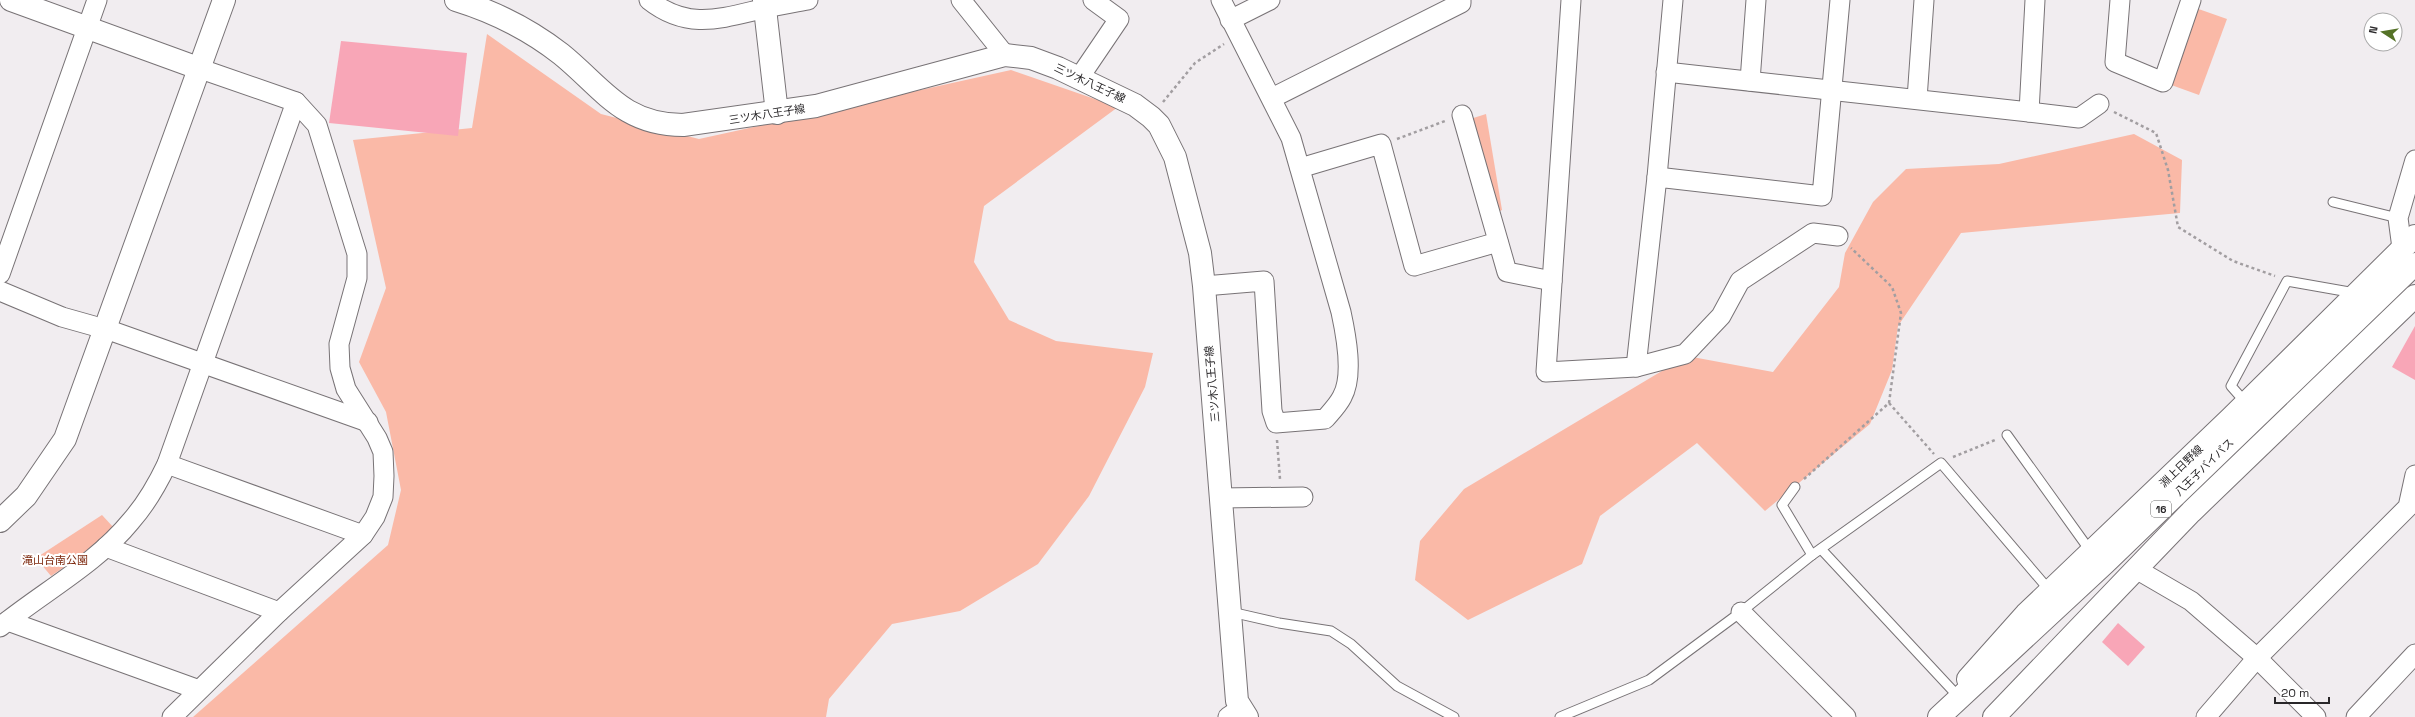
<svg xmlns="http://www.w3.org/2000/svg" width="2415" height="717" viewBox="0 0 2415 717" font-family="'Space Grotesk','Noto Sans JP',sans-serif">
  <rect width="100%" height="100%" fill="#f1edf0"/>
  <g fill="#fab9a7">
    <polygon points="2190,6 2227,19 2199,95 2163,82"/>
    <polygon points="487,34 601,114 699,139 1011,70 1118,107 984,206 974,262 1009,320 1056,341 1153,353 1145,387 1089,496 1038,564 960,611 892,624 829,699 826,717 193,717 388,545 401,490 386,412 359,362 386,288 353,140 472,128"/>
    <polygon points="1486,114 1502,210 1491,216 1464,121"/>
    <polygon points="2134,134 2182,160 2180,213 1961,233 1898,326 1892,370 1870,424 1765,511 1697,443 1600,516 1582,564 1468,620 1415,580 1420,541 1464,489 1687,356 1773,372 1839,287 1845,253 1873,202 1906,169 1999,164"/>
    <polygon points="102,515 114,528 92,548 51,576 36,558"/>
  </g>
  <g fill="#f8a6b7">
    <polygon points="341,41 467,53 458,136 329,123"/>
    <polygon points="2415,326 2415,380 2392,367"/>
    <polygon points="2118,623 2145,647 2128,666 2102,642"/>
  </g>
  <g fill="none" stroke-linecap="round" stroke-linejoin="round">
    <g stroke="#787376" stroke-width="11">
      <g id="lane">
        <polyline points="2333,202 2398,218"/>
        <polyline points="2246,403 2231,386 2287,281 2355,293"/>
        <polyline points="2007,435 2091,552"/>
        <polyline points="1821,549 1955,693"/>
        <polyline points="1812,555 1941,463 2050,591"/>
        <polyline points="1231,612 1279,623 1331,631 1351,644 1397,686 1454,717"/>
        <polyline points="1560,717 1649,680 1741,612 1812,555 1782,505 1795,487"/>
      </g>
    </g>
    <g stroke="#787376" stroke-width="21">
      <g id="street">
        <path d="M649 0C687 30 719 19 762 9 777 5 793 3 808 0"/>
        <polyline points="961,0 1005,55"/>
        <polyline points="1571,0 1546,372 1636,367 1685,354 1721,316 1740,281 1813,233 1838,236"/>
        <polyline points="2120,0 2115,62 2163,82 2191,0"/>
        <polyline points="1230,20 1270,0"/>
        <polyline points="1666,72 2029,112 2035,0"/>
        <polyline points="1079,78 1119,19 1093,0"/>
        <polyline points="1750,81 1756,0"/>
        <polyline points="1272,98 1461,3 1461,0"/>
        <polyline points="1917,99 1924,0"/>
        <polyline points="2029,112 2079,118 2099,104"/>
        <polyline points="1462,115 1507,272 1552,281"/>
        <polyline points="1300,168 1381,144 1414,266 1498,242"/>
        <polyline points="1657,177 1673,0"/>
        <polyline points="2402,248 2398,218 2415,160"/>
        <polyline points="0,274 97,0"/>
        <path d="M1204 286 1264 281 1272 411 1276 423 1325 419C1331 412 1338 405 1342 397 1354 376 1346 335 1341 312L1291 138 1221 0"/>
        <polyline points="0,291 62,317 94,326"/>
        <polyline points="106,329 368,422"/>
        <polyline points="1636,367 1657,177 1822,196 1840,0"/>
        <polyline points="167,464 363,535"/>
        <polyline points="1220,498 1303,497"/>
        <polyline points="106,547 279,612"/>
        <polyline points="2136,569 2191,601 2257,658 2316,717"/>
        <polyline points="1741,612 1846,717"/>
        <polyline points="8,621 199,690"/>
        <path d="M0 627C43 592 96 564 131 521 146 504 157 485 167 464L296 102"/>
        <polyline points="172,717 279,612 363,535 375,517 383,497 384,476 383,452 377,438 346,389 340,368 339,344 357,278 357,254 317,125 296,102 198,68"/>
        <polyline points="1228,717 1240,709"/>
        <polyline points="2206,717 2257,658 2408,507 2415,475"/>
        <polyline points="2356,717 2415,654"/>
      </g>
    </g>
    <g stroke="#787376" stroke-width="24">
      <g id="secondary">
        <polyline points="11,0 198,68"/>
        <path d="M456 0C495 12 529 29 561 54 602 87 622 125 683 125L816 106 1005 55 1031 58 1058 68 1135 105 1151 117 1159 125 1175 157 1200 253 1204 286 1237 701 1247 717"/>
        <polyline points="764,0 777,113"/>
        <polyline points="0,521 26,496 65,439 224,0"/>
        <polyline points="1968,679 2026,614 2231,418 2415,236"/>
      </g>
    </g>
    <g stroke="#787376" stroke-width="24">
      <g id="highway">
        <polyline points="1939,717 2105,563 2415,264"/>
        <polyline points="1994,717 2191,512 2415,296"/>
      </g>
    </g>
    <g stroke="#a29ea1" stroke-width="2.5" stroke-dasharray="3 3" stroke-linecap="butt">
      <polyline points="1163,102 1195,63 1224,44"/>
      <polyline points="2114,112 2156,133 2168,170 2178,227 2233,261 2275,276"/>
      <polyline points="1397,139 1445,121"/>
      <polyline points="1889,403 1934,454"/>
      <polyline points="1277,440 1280,479"/>
      <polyline points="1953,457 1995,440"/>
      <polyline points="1804,479 1889,403 1901,313 1892,287 1851,248"/>
    </g>
    <use href="#lane" stroke="#fff" stroke-width="9"/>
    <use href="#street" stroke="#fff" stroke-width="19"/>
    <use href="#secondary" stroke="#fff" stroke-width="22"/>
    <use href="#highway" stroke="#fff" stroke-width="22"/>
  </g>
  <g text-anchor="middle" stroke-width="4" stroke-linejoin="round" paint-order="stroke">
    <rect fill="#fff" stroke="#696869" stroke-width="1" x="2151" y="501" width="20" height="16" rx="3"/>
    <g font-size="10" font-weight="bold" fill="#292729">
      <text x="2161" y="513">16</text>
    </g>
    <g font-size="11" fill="#292729" stroke="#fff">
      <text transform="translate(1090 83) rotate(25)" y="4">三ツ木八王子線</text>
      <text transform="translate(767 114) rotate(-9)" y="4">三ツ木八王子線</text>
      <text transform="translate(1212 384) rotate(-95)" y="4">三ツ木八王子線</text>
      <text transform="translate(2181 466) rotate(-44)" y="4">淵上日野線</text>
      <text transform="translate(2204 467) rotate(-44)" y="4">八王子バイパス</text>
    </g>
    <g font-size="11" fill="#7d280e" stroke="#fff">
      <text x="55" y="564">滝山台南公園</text>
    </g>
  </g>
  <g transform="translate(2383 32) rotate(282)"><circle r="19" fill="#ffffff" stroke="#a9a9a9"/>
  <path d="M0-3L7 15L0 10L-7 15Z" fill="#557227"/>
  <text y="-6" font-size="11" font-weight="bold" text-anchor="middle" fill="#292729">N</text>
  </g>
  <path d="M2275 697v6h54v-6" fill="none" stroke="#292729" stroke-width="2"/>
  <text x="2281" y="697" font-size="12" fill="#292729" stroke="#ffffff" stroke-width="3" paint-order="stroke">20 m</text>
</svg>
